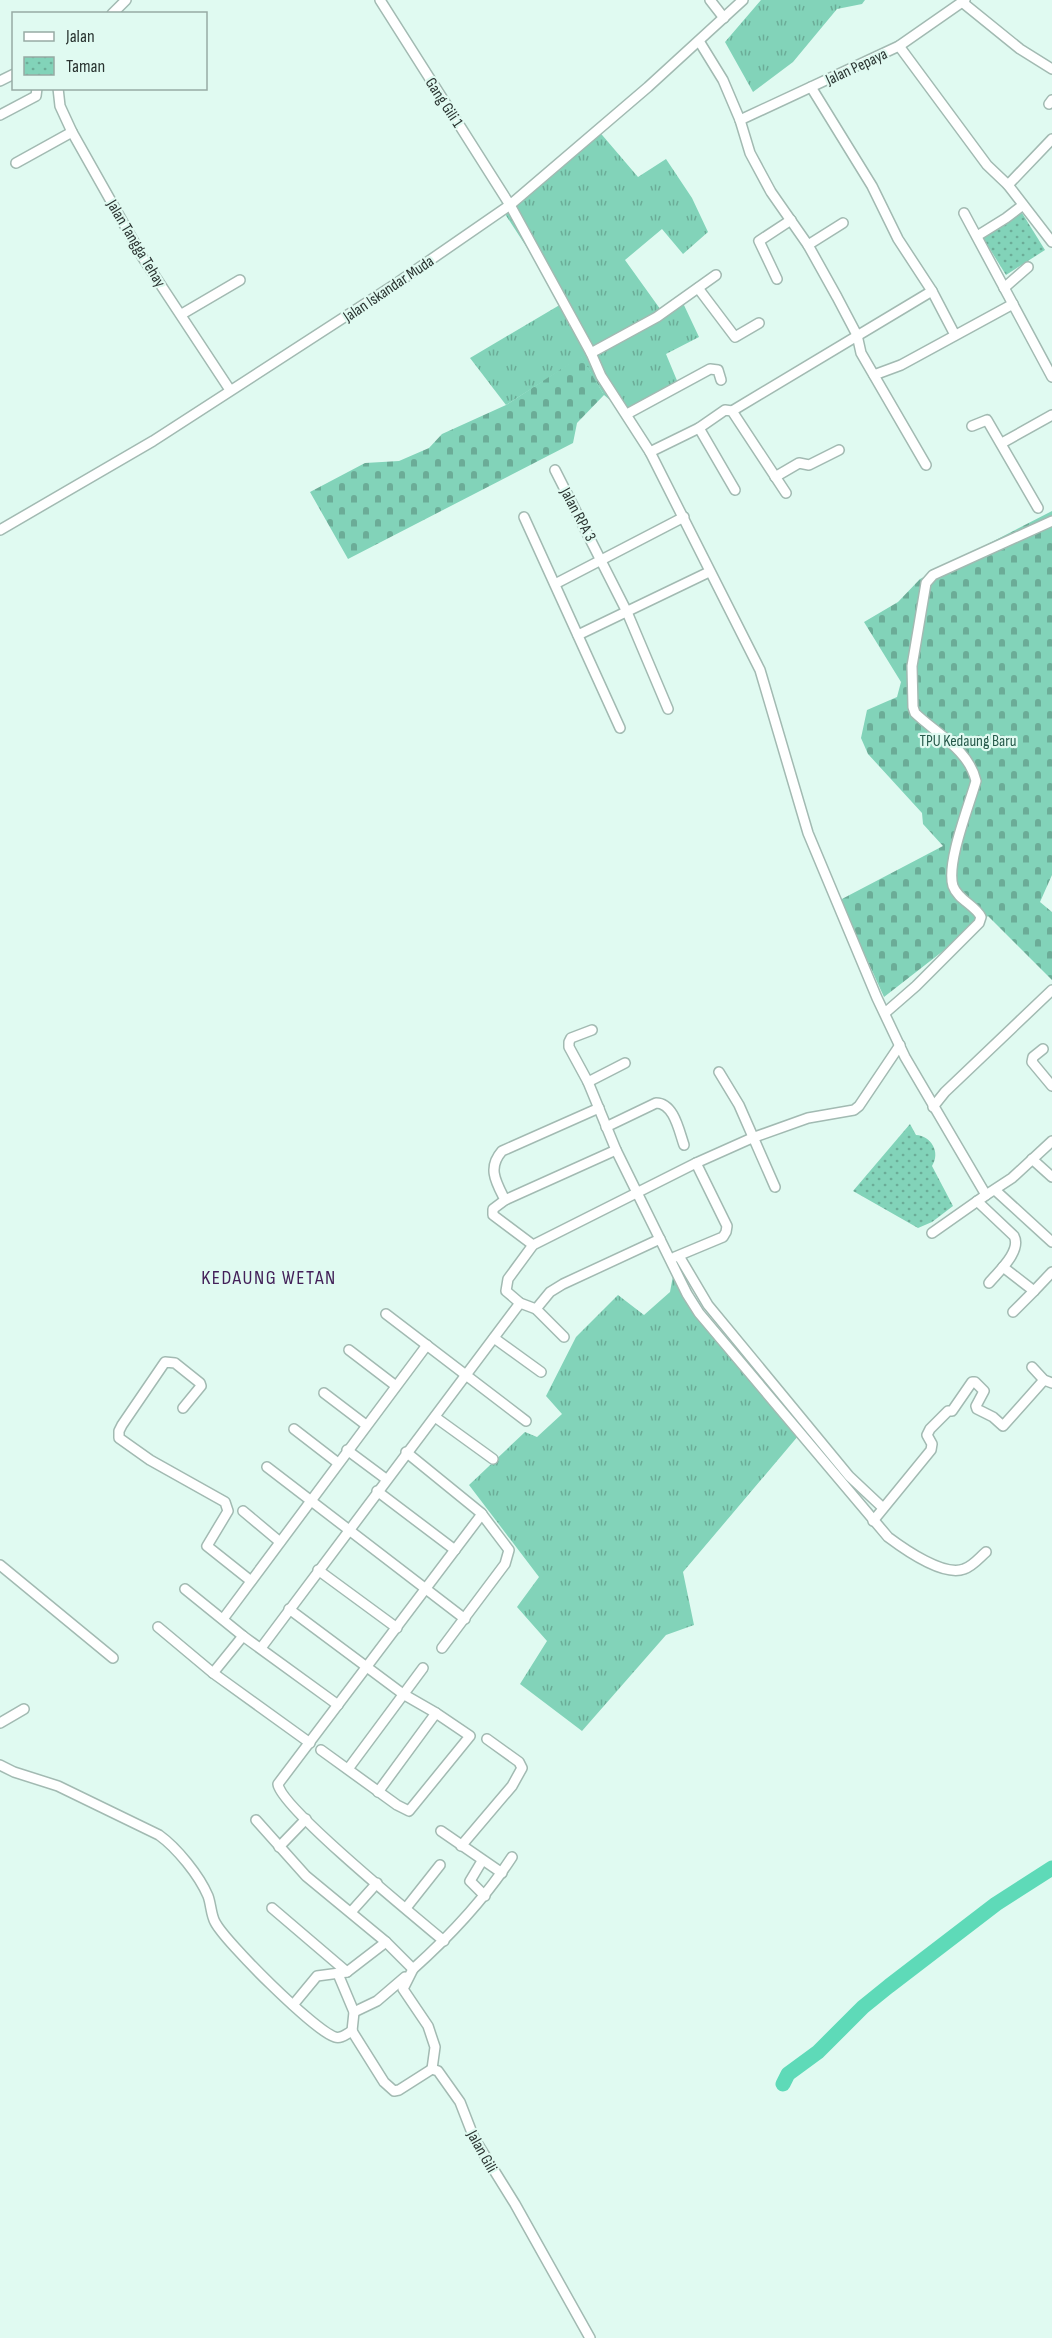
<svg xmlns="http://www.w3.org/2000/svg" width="1052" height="2338" viewBox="0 0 1052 2338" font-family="'Sofia Sans Condensed',sans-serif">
  <defs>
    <pattern id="grass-tufts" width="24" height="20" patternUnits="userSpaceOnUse" patternTransform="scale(1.5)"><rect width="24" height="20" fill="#82d3b9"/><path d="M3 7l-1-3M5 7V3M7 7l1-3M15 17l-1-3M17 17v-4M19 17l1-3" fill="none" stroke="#6bac97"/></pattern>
    <pattern id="cemetery-stones" width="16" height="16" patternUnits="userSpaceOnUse" patternTransform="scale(1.5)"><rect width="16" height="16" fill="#82d3b9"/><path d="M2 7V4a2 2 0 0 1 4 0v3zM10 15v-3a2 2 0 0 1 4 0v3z" fill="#6bac97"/></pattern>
    <pattern id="park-dots" width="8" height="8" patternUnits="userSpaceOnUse" patternTransform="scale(1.5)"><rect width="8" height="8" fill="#82d3b9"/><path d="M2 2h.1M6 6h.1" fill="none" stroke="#6bac97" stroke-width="1.8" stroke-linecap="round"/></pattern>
  </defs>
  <rect width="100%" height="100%" fill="#e0faf1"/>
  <g fill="url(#grass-tufts)">
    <polygon points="761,0 865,0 862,4 837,9 793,62 753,92 725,42"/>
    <polygon points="597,129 638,177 666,159 692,198 708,232 683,254 662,229 625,260 663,313 683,303 699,337 666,354 678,383 623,411 604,395 581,357 506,405 470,358 563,303 505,214"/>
    <polygon points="676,1260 694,1300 804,1429 683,1572 694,1625 666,1635 582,1731 520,1684 547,1641 517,1607 539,1577 469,1485 525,1432 537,1437 562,1414 546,1396 576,1337 618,1295 644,1315 670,1292"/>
  </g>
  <g fill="url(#cemetery-stones)">
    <polygon points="581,356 604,395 577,423 573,443 348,559 310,492 365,463 399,461 429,448 442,434 506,405"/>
    <polygon points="1052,511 1052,875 1040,902 1052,912 1052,980 988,916 884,997 840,900 943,846 923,824 922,813 868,754 861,738 867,710 897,697 901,682 864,622 898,602 920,579"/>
  </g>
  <g fill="url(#park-dots)">
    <polygon points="1022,213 1045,250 1006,275 983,238"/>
    <path d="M910 1124 916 1135C931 1136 941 1152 932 1166L953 1206 932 1222 918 1228 853 1191Z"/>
  </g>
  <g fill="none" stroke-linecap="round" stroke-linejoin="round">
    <polyline stroke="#5edab8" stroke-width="15" points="783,2084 788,2074 818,2052 863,2007 889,1986 996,1904 1052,1868"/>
    <g stroke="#a2bab2" stroke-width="12">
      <g id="minor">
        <polyline points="380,0 510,205 591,353 601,376 650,452 760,670 808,833 877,998 905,1057 986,1195 932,1233"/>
        <polyline points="710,0 724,18"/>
        <polyline points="962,2 1020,49 1052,69"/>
        <polyline points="112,14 126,0"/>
        <polyline points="699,41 723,80 740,120 750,153 771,192 808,245 837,297 857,335 861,353 926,465"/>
        <polyline points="899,46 987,165 1008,185 1052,242"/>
        <polyline points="0,81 14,74"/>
        <polyline points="58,88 60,106 72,132 143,258 230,390"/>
        <polyline points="1049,104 1052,100"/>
        <polyline points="0,115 36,96 37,88"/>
        <polyline points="740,120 899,46 965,0"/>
        <polyline points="16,163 72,132"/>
        <polyline points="1008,185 1052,139"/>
        <polyline points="964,213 1052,377"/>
        <polyline points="977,236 1006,218 1023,205"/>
        <polyline points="808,245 843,223"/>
        <polyline points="777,279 759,241 791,220"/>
        <polyline points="698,288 735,337 759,323"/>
        <polyline points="1004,288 1028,267"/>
        <polyline points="932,291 955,335"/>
        <polyline points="182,314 240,280"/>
        <polyline points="591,353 657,317 716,275"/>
        <polyline points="874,375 901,365 1013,304"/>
        <polyline points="732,411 932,291 898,239 872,186 811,87"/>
        <polyline points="627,414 710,369 718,370 721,380"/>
        <polyline points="972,426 987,420 1038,508"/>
        <polyline points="699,428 735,490"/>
        <polyline points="1002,443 1052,415"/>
        <polyline points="650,452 699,428 725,410 732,411 786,493"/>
        <polyline points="555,470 627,612 668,709"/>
        <polyline points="775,477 799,463 809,465 839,450"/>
        <polyline points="524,517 620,728"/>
        <polyline points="0,530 153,441 397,283 510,205 648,87 743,0"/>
        <polyline points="555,584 684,517"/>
        <polyline points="578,635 709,572"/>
        <path d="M885 1013 916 986 979 923 981 917C975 905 958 900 953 886 946 863 969 806 976 781 969 750 937 734 915 713L913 707 912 666 926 583 933 575 1052 521"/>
        <path d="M592 1030 571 1038 569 1042V1047L588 1082 616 1150 687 1294 699 1313 888 1537C904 1549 944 1577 964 1569 973 1566 979 1558 986 1552"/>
        <polyline points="1043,1049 1033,1057 1032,1062 1052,1086"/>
        <polyline points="719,1072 739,1105 775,1187"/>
        <polyline points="588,1082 625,1063"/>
        <polyline points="933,1107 945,1092 1052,990"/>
        <path d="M606 1127 656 1103C674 1103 679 1131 684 1145"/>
        <polyline points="1032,1159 1052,1177"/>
        <polyline points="995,1190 1052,1242"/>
        <polyline points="986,1195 1012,1178 1052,1141"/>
        <path d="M505 1200C496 1182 487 1168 502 1151L599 1108"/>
        <path d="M977 1201 1014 1236C1022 1251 998 1272 989 1283"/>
        <polyline points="533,1245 493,1215 493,1209 505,1200 616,1150"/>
        <polyline points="679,1256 708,1305 849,1476 882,1507"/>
        <polyline points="675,1257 723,1237 726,1232 727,1226 696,1163"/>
        <polyline points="1003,1267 1034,1291 1013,1312"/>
        <polyline points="1034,1291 1052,1272"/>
        <polyline points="536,1309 550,1292 563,1284 660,1239"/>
        <polyline points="386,1314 526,1421"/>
        <polyline points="564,1337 536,1309 520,1303 506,1291 508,1279 533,1245 696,1163 752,1138 808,1118 854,1110 859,1106 900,1045"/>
        <polyline points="494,1338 541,1372"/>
        <polyline points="349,1350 396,1386"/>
        <polyline points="1032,1367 1044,1380 1052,1383"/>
        <polyline points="324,1393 366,1425"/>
        <polyline points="183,1408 201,1386 200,1383 175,1363 165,1362 122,1425 119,1431 119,1438 150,1460 225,1502 228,1511 207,1546 251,1581"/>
        <polyline points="435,1417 493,1459"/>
        <polyline points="294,1429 338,1463"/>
        <polyline points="347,1450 386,1479"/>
        <polyline points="406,1452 481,1513 509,1550 505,1564 442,1648"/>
        <polyline points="267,1467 465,1619"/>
        <polyline points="377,1491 455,1550"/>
        <polyline points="243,1511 280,1542"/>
        <polyline points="873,1521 931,1450 932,1444 927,1435 930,1429 948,1411 952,1411 972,1382 975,1382 984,1391 976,1406 977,1409 993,1417 1003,1426 1044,1380"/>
        <polyline points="0,1565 113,1658"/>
        <polyline points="318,1570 397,1628"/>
        <polyline points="185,1589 243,1636 338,1705"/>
        <polyline points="289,1609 403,1694 436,1713 470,1736 409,1811 397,1805 321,1750"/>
        <polyline points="223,1619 427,1345"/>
        <polyline points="158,1627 213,1673 310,1743"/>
        <polyline points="261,1648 520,1303"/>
        <polyline points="213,1673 243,1636"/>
        <polyline points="0,1723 24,1709"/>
        <path d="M0 1765 14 1772 58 1786 159 1835C177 1848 199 1875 208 1896 211 1904 211 1915 215 1922 225 1942 315 2031 335 2037 341 2039 346 2034 352 2031"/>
        <polyline points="348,1769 423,1668"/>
        <polyline points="378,1792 436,1713"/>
        <path d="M256 1820 306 1876 386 1942 413 1969C451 1935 484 1900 512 1857"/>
        <polyline points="441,1831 502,1873"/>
        <polyline points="461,1846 512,1786 522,1768 519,1762 487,1739"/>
        <polyline points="279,1847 306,1819"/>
        <polyline points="482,1861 470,1881 485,1896"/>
        <polyline points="272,1908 347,1972"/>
        <polyline points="406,1908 440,1865"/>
        <polyline points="351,1912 377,1883"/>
        <path d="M444 1941C419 1920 280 1807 278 1784L482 1514"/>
        <polyline points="413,1969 403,1989 428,2026 435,2047 432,2069"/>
        <polyline points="338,1974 354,2012 352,2031"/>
        <polyline points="293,2005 317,1976 347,1972 386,1942"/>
        <polyline points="354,2012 377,2001 405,1977"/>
        <polyline points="352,2031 384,2082 394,2091 399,2090 432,2069"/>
        <polyline points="432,2069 438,2071 460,2102 474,2138 515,2204 590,2338"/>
      </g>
    </g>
    <use href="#minor" stroke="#fff" stroke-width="9"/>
  </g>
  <g text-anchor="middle" stroke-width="4.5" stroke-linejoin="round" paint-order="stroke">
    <g font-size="16" fill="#2a3431" stroke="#e0faf1">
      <text transform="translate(856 66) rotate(-25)" y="6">Jalan Pepaya</text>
      <text transform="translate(445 102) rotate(57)" y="6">Gang Gili 1</text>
      <text transform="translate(137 243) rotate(59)" y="6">Jalan Tangga Tehay</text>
      <text transform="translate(388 288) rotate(-34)" y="6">Jalan Iskandar Muda</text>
      <text transform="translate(579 514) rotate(62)" y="6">Jalan RPA 3</text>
      <text transform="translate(483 2151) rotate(61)" y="6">Jalan Gili</text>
    </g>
    <g font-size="16" fill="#275a4b" stroke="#e0faf1">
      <text x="968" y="746">TPU Kedaung Baru</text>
    </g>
    <g font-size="20" letter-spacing="1.5" fill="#432159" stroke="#e0faf1">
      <text x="269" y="1284">KEDAUNG WETAN</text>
    </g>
  </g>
  <rect x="12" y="12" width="195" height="78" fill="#e0faf1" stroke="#97aba4" stroke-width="1.5"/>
  <rect x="24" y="32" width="30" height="9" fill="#ffffff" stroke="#97aba4" stroke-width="1.5"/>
  <text x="66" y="42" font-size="18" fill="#2a3431">Jalan</text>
  <rect x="24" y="57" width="30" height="18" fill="url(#park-dots)" stroke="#97aba4" stroke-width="1.5"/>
  <text x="66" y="72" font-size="18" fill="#2a3431">Taman</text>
</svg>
